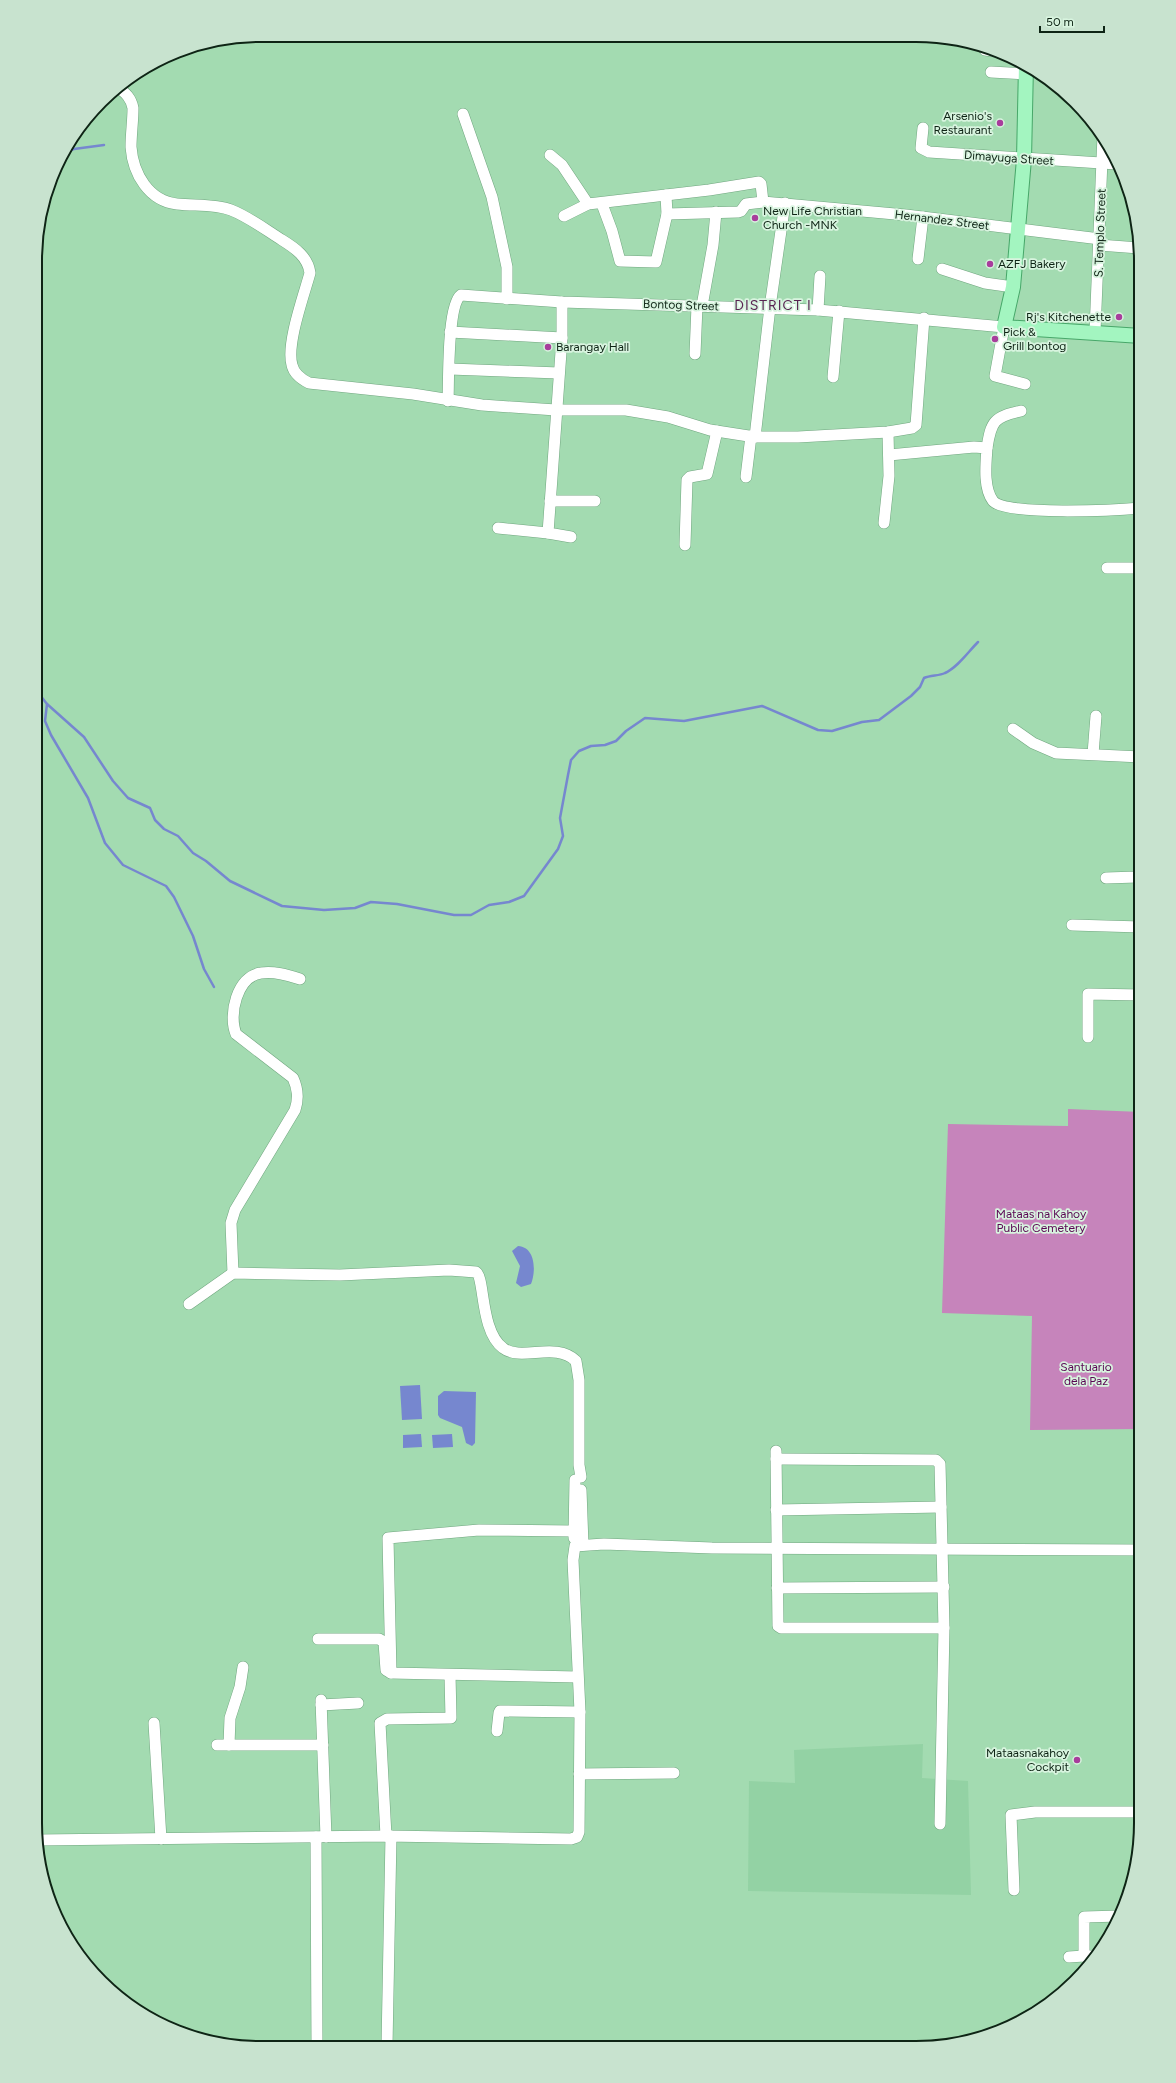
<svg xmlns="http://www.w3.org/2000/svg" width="1176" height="2083" viewBox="0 0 1176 2083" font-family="Figtree,sans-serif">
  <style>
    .built { fill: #93d2a4 }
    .green { fill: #c684bb }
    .water { fill: #7687cf }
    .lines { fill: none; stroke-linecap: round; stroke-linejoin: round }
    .stream { stroke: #7687cf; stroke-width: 2.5 }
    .minor-casing { stroke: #70a67f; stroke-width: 12 }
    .major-casing { stroke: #47a769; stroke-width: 16 }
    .minor { stroke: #fff; stroke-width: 11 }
    .major { stroke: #a3f5c0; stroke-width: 14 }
    .poi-dot { fill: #a83d9c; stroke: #d8f4df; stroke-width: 1.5 }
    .labels { text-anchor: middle; stroke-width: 3.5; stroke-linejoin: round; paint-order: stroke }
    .poi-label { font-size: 12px; fill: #0e2415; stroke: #d8f4df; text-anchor: start }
    .street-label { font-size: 12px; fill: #0e2415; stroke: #d8f4df }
    .park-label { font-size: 12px; fill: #5a0653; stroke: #d8f4df }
    .quarter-label { font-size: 14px; letter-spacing: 1px; fill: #582351; stroke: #d8f4df }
    .rim { fill: none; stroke: #0e2415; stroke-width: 2 }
  </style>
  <rect width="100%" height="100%" fill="#a3dbb1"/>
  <g class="built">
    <path d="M923 1744 922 1778 968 1781 971 1895 748 1891 749 1781 795 1783 794 1750Z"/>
    <path d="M39 1844H45V1885Z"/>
  </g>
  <path class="green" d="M1068 1109 1141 1112V1429L1030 1430 1032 1316 942 1313 948 1124 1068 1126Z"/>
  <g class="water">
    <path d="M518 1246C536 1247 536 1272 531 1284L521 1287 516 1283 520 1266 512 1251Z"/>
    <path d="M420 1385 422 1419 402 1420 400 1386Z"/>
    <path d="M444 1391 476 1392 475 1443 472 1446 466 1443 462 1427 440 1418 438 1415V1396Z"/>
    <path d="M421 1434 422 1447 403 1448V1435Z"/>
    <path d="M452 1434 453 1447 433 1448 432 1435Z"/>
  </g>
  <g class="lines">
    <g class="stream">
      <path d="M633 37 643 40 649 37"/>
      <path d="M64 154 74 149 104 145"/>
      <path d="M36 690 47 704 45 721 51 735 88 798 105 843 123 865 166 886 174 897 193 936 204 969 214 987"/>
      <path d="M47 704 84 737 113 781 128 798 150 808 155 820 164 829 178 836 193 853 206 861 230 881 282 906 324 910 355 908 371 902 397 904 454 915H471L489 905 509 902 524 896 558 849 563 836 560 818 568 775 571 760 579 751 591 746 605 745 616 741 626 731 645 718 684 721 762 706 818 730 832 731 862 722 879 720 911 696 920 687 924 678C931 675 939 676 945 673 958 667 968 652 978 642"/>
    </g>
    <defs>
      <g id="minor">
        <path d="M985 50 993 51"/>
        <path d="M991 72 1026 74"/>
        <path d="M117 87C126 93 131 98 133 108 133 121 131 134 131 147 133 174 149 201 177 204 195 206 215 204 231 210 249 217 266 230 282 240 295 248 308 257 310 273 304 295 286 344 292 365 294 374 301 379 309 383L413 394 482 405 556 410H626L668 417 710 430 755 437H798L888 432 912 428 916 425 924 318"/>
        <path d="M463 114 492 197 507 267V299"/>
        <path d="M923 128 921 148 929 152 1117 164"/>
        <path d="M550 155 562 165 588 204"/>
        <path d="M602 204 612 231 620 261 656 262 667 214 666 195"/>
        <path d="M667 214 738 212 741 211 746 204 763 202 906 215 1100 239"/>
        <path d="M564 216 588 204 709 190 759 182 761 184 763 202"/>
        <path d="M1099 245 1139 248"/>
        <path d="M918 259 923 217"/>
        <path d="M942 269 985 283 1013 287"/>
        <path d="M562 302V338L548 533 571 537"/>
        <path d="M702 306 713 245 716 212"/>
        <path d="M818 310 820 276"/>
        <path d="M450 332 562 338"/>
        <path d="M1095 332 1103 135"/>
        <path d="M1139 335 1141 310"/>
        <path d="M695 354 697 306"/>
        <path d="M450 369 559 373"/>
        <path d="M833 377 839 311"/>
        <path d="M448 401C449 381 447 305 461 295L562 302 818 310 1004 327 995 376 1025 384"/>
        <path d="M755 437 770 307 785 203"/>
        <path d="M987 448C991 421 994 417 1021 411"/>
        <path d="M889 455 974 447 987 448C986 463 983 488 993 501 1005 516 1118 510 1141 508"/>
        <path d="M746 477 751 436"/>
        <path d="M550 501H595"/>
        <path d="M884 523 889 476 888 432"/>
        <path d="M498 528 548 533"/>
        <path d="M685 545 687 480 690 477 707 474 717 431"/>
        <path d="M1107 568H1141"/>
        <path d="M1013 729 1033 743 1056 753 1141 757"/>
        <path d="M1093 754 1096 716"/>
        <path d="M1106 878 1137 877 1141 870"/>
        <path d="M1072 925 1141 927"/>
        <path d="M1088 1037V994L1141 995"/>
        <path d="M233 1273 231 1223 235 1210 295 1110C299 1098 298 1089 293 1078L236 1034C228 1015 237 976 261 973 274 971 287 975 300 979"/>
        <path d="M189 1304 233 1273 340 1275 449 1270 476 1272C485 1278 480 1331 503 1348 521 1362 556 1341 576 1361L579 1380V1465L581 1477"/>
        <path d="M776 1451 778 1626 781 1628H944"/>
        <path d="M776 1459 936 1460 940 1464 944 1628 940 1824"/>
        <path d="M581 1490 583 1545"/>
        <path d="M776 1510 941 1507"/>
        <path d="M574 1538 575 1480"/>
        <path d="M777 1588 944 1587"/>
        <path d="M318 1639H379L384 1642 386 1670 391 1673 577 1677"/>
        <path d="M391 1673 388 1538 479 1530 573 1531"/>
        <path d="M321 1700 326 1837"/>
        <path d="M321 1705 358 1703"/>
        <path d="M154 1723 161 1839"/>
        <path d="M497 1731 499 1713 500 1711 580 1712"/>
        <path d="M217 1745H323"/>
        <path d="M229 1745 230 1718 240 1687 243 1667"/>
        <path d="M579 1774 674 1773"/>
        <path d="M386 1836 380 1723 387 1719 451 1718 450 1675"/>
        <path d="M316 1837 317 2046"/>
        <path d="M38 1840 386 1836 571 1839 577 1837 579 1832 580 1712 573 1560 575 1546 604 1544 712 1548 1141 1550"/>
        <path d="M1014 1890 1011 1815 1035 1812H1141"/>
        <path d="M1097 1956H1084V1917L1120 1916"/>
        <path d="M1069 1957 1084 1956"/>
        <path d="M387 2046 391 1836"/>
      </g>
      <path id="major" d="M1026 65 1024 159 1013 287 1004 327 1141 336"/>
    </defs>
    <use href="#minor" class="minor-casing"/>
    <use href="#major" class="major-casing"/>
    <use href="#minor" class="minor"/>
    <use href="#major" class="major"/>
  </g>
  <g class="poi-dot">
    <circle cx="1000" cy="123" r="4"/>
    <circle cx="755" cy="218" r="4"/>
    <circle cx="990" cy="264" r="4"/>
    <circle cx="1119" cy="317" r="4"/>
    <circle cx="995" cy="339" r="4"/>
    <circle cx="548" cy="347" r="4"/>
    <circle cx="1077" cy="1760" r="4"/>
  </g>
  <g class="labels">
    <g class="poi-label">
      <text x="992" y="120" text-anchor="end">Arsenio's<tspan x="992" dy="14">Restaurant</tspan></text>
      <text x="763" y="215">New Life Christian<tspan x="763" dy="14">Church -MNK</tspan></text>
      <text x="998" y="268">AZFJ Bakery</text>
      <text x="1111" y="321" text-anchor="end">Rj's Kitchenette</text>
      <text x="1003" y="336">Pick &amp;<tspan x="1003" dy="14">Grill bontog</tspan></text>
      <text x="556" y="351">Barangay Hall</text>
      <text x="1069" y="1757" text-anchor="end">Mataasnakahoy<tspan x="1069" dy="14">Cockpit</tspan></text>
    </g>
    <g class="street-label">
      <text transform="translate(1009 158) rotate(4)" y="4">Dimayuga Street</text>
      <text transform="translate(942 220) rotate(7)" y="4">Hernandez Street</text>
      <text transform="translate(1100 233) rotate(-88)" y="4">S. Templo Street</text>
      <text transform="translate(681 305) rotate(2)" y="4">Bontog Street</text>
    </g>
    <g class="park-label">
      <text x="1041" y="1218">Mataas na Kahoy<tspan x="1041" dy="14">Public Cemetery</tspan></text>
      <text x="1086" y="1371">Santuario<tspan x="1086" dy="14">dela Paz</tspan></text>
    </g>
    <g class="quarter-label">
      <text x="773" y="310">DISTRICT I</text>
    </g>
  </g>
  <path d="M0 0H1176V2083H0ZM260 42H916A218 218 0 0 1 1134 260V1823A218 218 0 0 1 916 2041H260A218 218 0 0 1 42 1823V260A218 218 0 0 1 260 42Z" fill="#c8e3cf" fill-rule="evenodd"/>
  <path class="rim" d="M260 42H916A218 218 0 0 1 1134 260V1823A218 218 0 0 1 916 2041H260A218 218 0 0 1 42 1823V260A218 218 0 0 1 260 42Z"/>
  <path d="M1040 26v6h64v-6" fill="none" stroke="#0e2415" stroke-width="2"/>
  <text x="1046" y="26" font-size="12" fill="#0e2415" stroke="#d8f4df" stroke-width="3" paint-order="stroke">50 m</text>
</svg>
